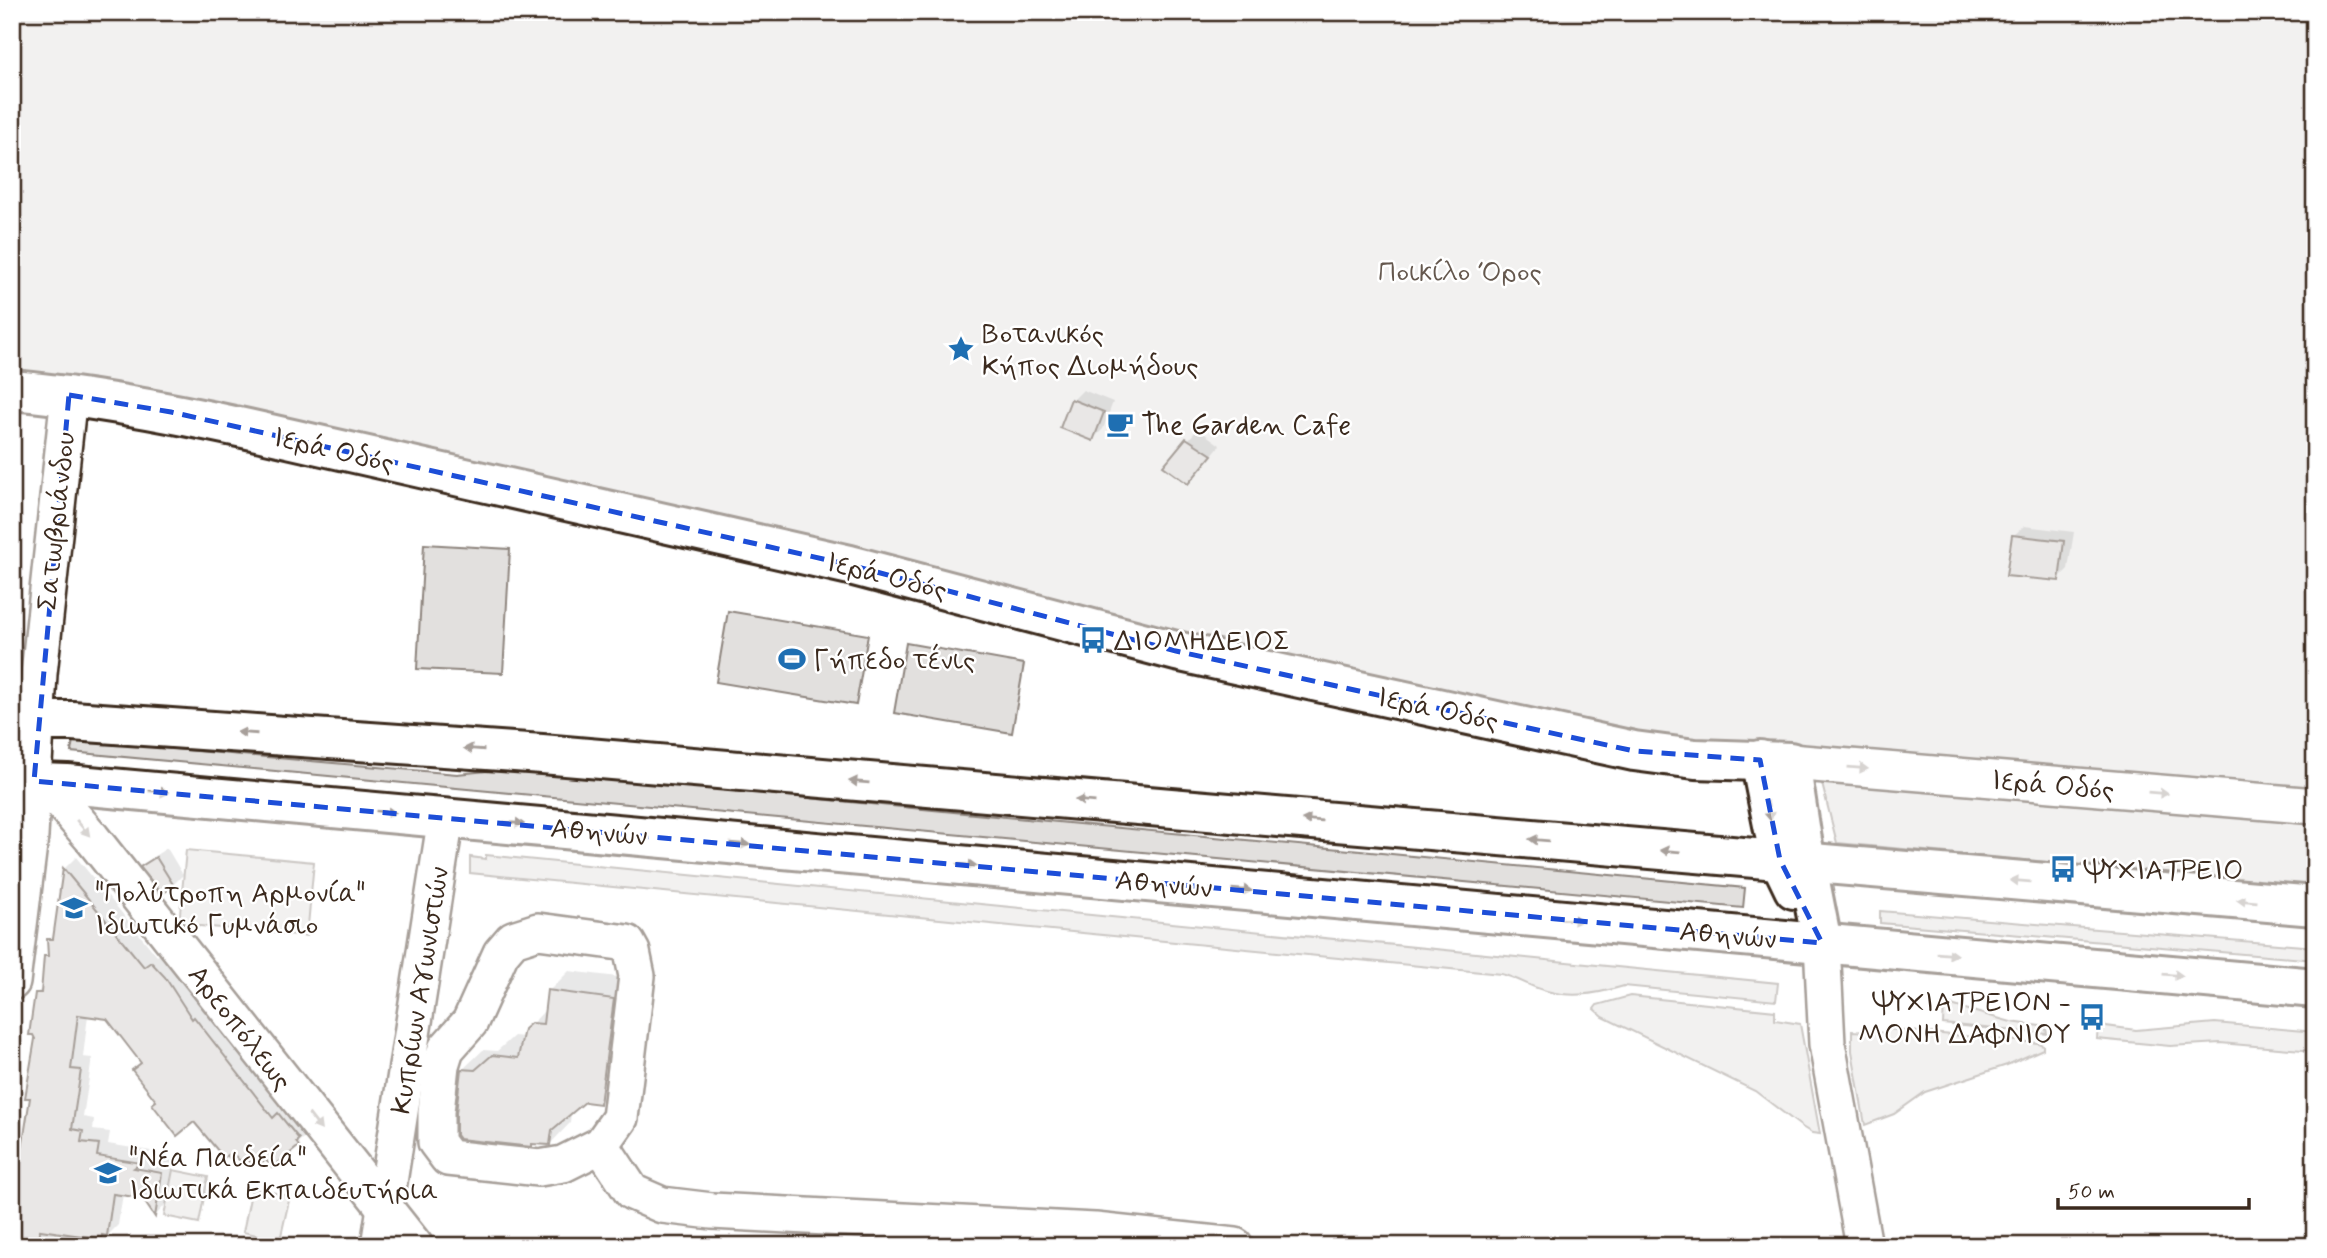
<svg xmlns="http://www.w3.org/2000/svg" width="2327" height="1258" viewBox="0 0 2327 1258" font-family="Mynerve,sans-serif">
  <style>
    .green { fill: #e2e0de; stroke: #8e857e; stroke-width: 2 }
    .shadow { fill: #0003 }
    .building { fill: #cfcac7; stroke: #3b2a1e; stroke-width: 2 }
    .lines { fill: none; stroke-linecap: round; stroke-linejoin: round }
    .minor-casing { stroke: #3b2a1e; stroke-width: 40 }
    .major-casing { stroke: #3b2a1e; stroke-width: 44 }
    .highway-casing { stroke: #3b2a1e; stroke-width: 44 }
    .minor { stroke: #fff; stroke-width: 35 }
    .major { stroke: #fff; stroke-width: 38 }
    .highway { stroke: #fff; stroke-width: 38 }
    .oneway { fill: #a79f9a }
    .marked { fill: none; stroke: #1d4ed8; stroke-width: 5; stroke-dasharray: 14 9; stroke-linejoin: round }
    .labels { text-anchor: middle; stroke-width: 5; stroke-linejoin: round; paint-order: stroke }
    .park-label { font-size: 28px; fill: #65584e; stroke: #fff }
    .poi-label { font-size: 28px; fill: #3b2a1e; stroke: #fff; text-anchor: start }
    .street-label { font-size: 28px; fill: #3b2a1e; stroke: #fff }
  </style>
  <rect width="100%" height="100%" fill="#fff"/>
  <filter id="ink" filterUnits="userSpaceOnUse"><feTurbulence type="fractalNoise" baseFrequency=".0143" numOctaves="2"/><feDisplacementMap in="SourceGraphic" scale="14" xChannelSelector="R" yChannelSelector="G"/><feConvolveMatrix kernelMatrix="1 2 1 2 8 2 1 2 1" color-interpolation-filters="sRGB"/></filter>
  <g filter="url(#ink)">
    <g class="green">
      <path d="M12 12H2315V886L1837 843 1817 764 1760 760 12 390Z"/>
      <path d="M424 544 510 549 503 673 417 669Z"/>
      <path d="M728 611 868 635 856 705 716 682Z"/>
      <path d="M906 643 1024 664 1012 733 894 713Z"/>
      <path d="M73 740 457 774 507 769 1745 888 1743 908 71 752Z"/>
      <path d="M186 850 314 862 307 936 179 924Z"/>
      <path d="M486 855 1778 983 1776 1001 1624 986C1594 995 1566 999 1537 988 1524 983 1514 977 1501 974L470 873V857L486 859Z"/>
      <path d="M1880 911 2315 947V960L1880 923Z"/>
      <path d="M1630 996 1775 1011V1020L1800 1024 1820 1134 1812 1133 1802 1127 1755 1091 1603 1017 1594 1009 1597 1005Z"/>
      <path d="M1944 1003 2011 1022 2040 1026 2046 1029 2047 1034 1943 1024Z"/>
      <path d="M2215 1023 2315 1032V1051L2220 1043 2170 1046 2097 1039 2098 1025 2136 1030Z"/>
      <path d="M1888 1029 2038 1043 2043 1045V1049L2007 1065 1925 1092 1894 1114 1865 1125 1852 1051V1031L1887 1033Z"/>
      <path d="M173 1170 208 1177 199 1223 164 1216Z"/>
      <path d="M252 1188 290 1196 280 1240 243 1232Z"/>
    </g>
    <g class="shadow">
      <path d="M1083 390 1113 402 1103 429 1093 439 1073 400Z"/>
      <path d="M1198 429 1220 445 1198 472 1165 465Z"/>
      <path d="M2024 526 2074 532 2068 569 2058 579 2013 536Z"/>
      <path d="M167 848 183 875 173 885 143 867 153 857Z"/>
      <path d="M76 857 157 956 164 951 310 1132 272 1165 266 1158 255 1155 158 1101 142 1062 108 1018 88 1015 83 1057 92 1058 83 1117 94 1119 93 1130 110 1132 108 1144 151 1151 146 1156 174 1161 167 1203 156 1215 143 1197 123 1194 118 1225 105 1238 79 1234 77 1246H12V1191L17 1186 32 1097 36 1039 37 993 43 987 46 957 50 952 49 940 56 934 65 868Z"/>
      <path d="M569 971 634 979 620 1082 600 1102 584 1100 571 1111 570 1123 550 1144 534 1142 531 1145 462 1070 483 1050 497 1051 514 1036 524 1037 526 1030 546 1009 549 991Z"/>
    </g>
    <g class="building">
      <path d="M1071 399 1104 412 1093 441 1060 428Z"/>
      <path d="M1186 438 1212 455 1188 484 1163 466Z"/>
      <path d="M2012 535 2064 541 2059 581 2006 576Z"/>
      <path d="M156 857 174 886 162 894 140 867Z"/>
      <path d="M63 868 144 967 151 962 165 977 192 1019 194 1017 273 1118 278 1113 299 1139 296 1142 299 1146 272 1168 266 1160 260 1164 255 1158 250 1162 245 1157 240 1161 235 1156 231 1160 227 1155 224 1158 194 1122 177 1136 152 1104 156 1101 132 1070 141 1063 107 1019 78 1015 71 1069 81 1070 72 1129 83 1131 81 1142 99 1144 97 1156 141 1163 134 1168 162 1173 155 1217 142 1198 113 1194 107 1236 102 1235V1239L40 1230 39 1240 12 1236V1192H15L30 1098H25L35 1039 33 1035H29L35 993H41L44 956H48L47 939H53Z"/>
      <path d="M547 990 614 999 600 1104 585 1102 552 1130 550 1145 532 1144V1147L459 1139 456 1135V1113L461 1069 475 1070 492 1055 518 1058 524 1029 531 1023 543 1024Z"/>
    </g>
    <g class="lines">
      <defs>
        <g id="minor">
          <path d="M1790 762 2315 806"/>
          <path d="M34 781 62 803 92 838 415 1246"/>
          <path d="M1822 943 1827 1044 1864 1246"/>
          <path d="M12 982 30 836 39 674 69 395"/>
          <path d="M601 1145 563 1164 539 1168 448 1158 436 1142V1112L441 1065 446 1049 470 1022 501 953 513 939 538 931 627 943 632 952 637 976 620 1118 601 1145 632 1192 662 1205 712 1211 1095 1231 1235 1246"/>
          <path d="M379 1246 446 817"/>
        </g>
        <g id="major">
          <path d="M12 390C92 397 170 412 248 429L850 565 1176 651 1634 751 1695 759 1790 762 1802 840 1822 943"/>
          <path d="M1760 760 1780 860 1794 889"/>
        </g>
        <g id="highway">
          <path d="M12 721H72L542 754 2315 906"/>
          <path d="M12 782 67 784 2315 988"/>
        </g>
      </defs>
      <use href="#minor" class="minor-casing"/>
      <use href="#major" class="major-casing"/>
      <use href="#highway" class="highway-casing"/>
      <use href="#minor" class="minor"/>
      <use href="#major" class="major"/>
      <use href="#highway" class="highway"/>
    </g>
    <defs><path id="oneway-solid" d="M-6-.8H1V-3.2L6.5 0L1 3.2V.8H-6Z" transform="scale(1.75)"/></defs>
    <g class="oneway">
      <use href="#oneway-solid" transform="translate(247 733) rotate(-176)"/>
      <use href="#oneway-solid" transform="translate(474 749) rotate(-176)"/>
      <use href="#oneway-solid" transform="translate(1858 768) rotate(5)"/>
      <use href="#oneway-solid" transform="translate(859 782) rotate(-175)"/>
      <use href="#oneway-solid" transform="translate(159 792) rotate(5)"/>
      <use href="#oneway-solid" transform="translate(2158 793) rotate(5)"/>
      <use href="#oneway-solid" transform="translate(1085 801) rotate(-175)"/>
      <use href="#oneway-solid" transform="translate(1769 811) rotate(80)"/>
      <use href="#oneway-solid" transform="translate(386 812) rotate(5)"/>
      <use href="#oneway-solid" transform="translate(1312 820) rotate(-175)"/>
      <use href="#oneway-solid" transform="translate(514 823) rotate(5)"/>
      <use href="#oneway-solid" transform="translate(83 828) rotate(50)"/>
      <use href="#oneway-solid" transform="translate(1539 840) rotate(-175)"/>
      <use href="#oneway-solid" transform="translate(740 844) rotate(5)"/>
      <use href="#oneway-solid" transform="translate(1670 851) rotate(-175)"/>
      <use href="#oneway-solid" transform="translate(967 865) rotate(5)"/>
      <use href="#oneway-solid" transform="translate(2020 881) rotate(-175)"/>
      <use href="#oneway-solid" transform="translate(1242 890) rotate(5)"/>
      <use href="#oneway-solid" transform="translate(2247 901) rotate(-175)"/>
      <use href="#oneway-solid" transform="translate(1572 920) rotate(5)"/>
      <use href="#oneway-solid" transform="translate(1947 954) rotate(5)"/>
      <use href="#oneway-solid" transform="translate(2173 975) rotate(5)"/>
      <use href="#oneway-solid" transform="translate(315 1122) rotate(52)"/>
    </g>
  </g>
  <path d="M0 0H2327V1258H0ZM69 395 171 412 850 565 1176 651 1634 751 1760 760 1780 860 1822 943 34 781Z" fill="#fff" fill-opacity=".55" fill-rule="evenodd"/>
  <path class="marked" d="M69 395 171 412 850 565 1176 651 1634 751 1760 760 1780 860 1822 943 34 781Z"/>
  <defs>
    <symbol id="sight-bare" viewBox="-9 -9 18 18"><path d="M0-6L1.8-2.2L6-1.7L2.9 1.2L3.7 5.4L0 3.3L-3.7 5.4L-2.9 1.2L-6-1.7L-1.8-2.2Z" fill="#1f6fb2" stroke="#fff" stroke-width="2.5" paint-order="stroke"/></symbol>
    <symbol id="cafe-bare" viewBox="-9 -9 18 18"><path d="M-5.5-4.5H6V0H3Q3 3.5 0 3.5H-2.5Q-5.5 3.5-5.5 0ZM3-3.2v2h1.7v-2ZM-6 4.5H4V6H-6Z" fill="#1f6fb2" stroke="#fff" stroke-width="2.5" paint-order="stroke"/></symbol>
    <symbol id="bus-bare" viewBox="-9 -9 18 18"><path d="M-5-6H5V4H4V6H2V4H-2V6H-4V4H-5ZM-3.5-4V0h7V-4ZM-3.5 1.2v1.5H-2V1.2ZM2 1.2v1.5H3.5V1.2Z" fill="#1f6fb2" stroke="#fff" stroke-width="2.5" paint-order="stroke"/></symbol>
    <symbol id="stadium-bare" viewBox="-9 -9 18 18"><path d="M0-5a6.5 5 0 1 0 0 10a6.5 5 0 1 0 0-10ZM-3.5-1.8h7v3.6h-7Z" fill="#1f6fb2" stroke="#fff" stroke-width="2.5" paint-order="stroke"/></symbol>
    <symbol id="school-bare" viewBox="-9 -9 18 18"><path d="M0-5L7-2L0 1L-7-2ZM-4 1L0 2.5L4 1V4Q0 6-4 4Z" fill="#1f6fb2" stroke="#fff" stroke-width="2.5" paint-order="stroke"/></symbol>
  </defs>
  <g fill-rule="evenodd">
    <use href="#sight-bare" x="942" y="330" width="38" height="38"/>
    <use href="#cafe-bare" x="1101" y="405" width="38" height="38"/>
    <use href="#bus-bare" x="1074" y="621" width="38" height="38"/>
    <use href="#stadium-bare" x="773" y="640" width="38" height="38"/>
    <use href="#bus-bare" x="2044" y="850" width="38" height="38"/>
    <use href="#school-bare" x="55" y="889" width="38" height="38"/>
    <use href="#bus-bare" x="2073" y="998" width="38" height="38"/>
    <use href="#school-bare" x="89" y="1154" width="38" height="38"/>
  </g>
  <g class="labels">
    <g class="park-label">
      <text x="1460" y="281">Ποικίλο Όρος</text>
    </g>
    <g class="poi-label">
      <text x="982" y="343">Βοτανικός<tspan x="982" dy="32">Κήπος Διομήδους</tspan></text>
      <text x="1141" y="434">The Garden Cafe</text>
      <text x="1114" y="650">ΔΙΟΜΗΔΕΙΟΣ</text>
      <text x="813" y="669">Γήπεδο τένις</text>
      <text x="2084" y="879">ΨΥΧΙΑΤΡΕΙΟ</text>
      <text x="95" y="902">"Πολύτροπη Αρμονία"<tspan x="95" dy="32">Ιδιωτικό Γυμνάσιο</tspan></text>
      <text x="2071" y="1011" text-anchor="end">ΨΥΧΙΑΤΡΕΙΟΝ -<tspan x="2071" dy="32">ΜΟΝΗ ΔΑΦΝΙΟΥ</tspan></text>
      <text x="129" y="1167">"Νέα Παιδεία"<tspan x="129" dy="32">Ιδιωτικά Εκπαιδευτήρια</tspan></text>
    </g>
    <g class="street-label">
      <text transform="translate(334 449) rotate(13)" y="10">Ιερά Οδός</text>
      <text transform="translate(55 521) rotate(-84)" y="10">Σατωβριάνδου</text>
      <text transform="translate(887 575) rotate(14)" y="10">Ιερά Οδός</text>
      <text transform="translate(1438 708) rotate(12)" y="10">Ιερά Οδός</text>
      <text transform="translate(2053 784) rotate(5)" y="10">Ιερά Οδός</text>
      <text transform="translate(599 831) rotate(5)" y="10">Αθηνών</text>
      <text transform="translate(1164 883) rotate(5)" y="10">Αθηνών</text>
      <text transform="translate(1728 934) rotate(5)" y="10">Αθηνών</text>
      <text transform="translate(419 990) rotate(-81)" y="10">Κυπρίων Αγωνιστών</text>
      <text transform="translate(241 1027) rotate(52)" y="10">Αρεοπόλεως</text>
    </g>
  </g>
  <rect width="2327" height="1258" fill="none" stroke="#fff" stroke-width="42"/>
  <rect x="21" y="21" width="2285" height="1216" fill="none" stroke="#3b2a1e" stroke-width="2.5" filter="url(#ink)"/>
  <path d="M2058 1198v10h191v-10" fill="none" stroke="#3b2a1e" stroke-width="3.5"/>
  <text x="2068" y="1198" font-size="21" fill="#3b2a1e" stroke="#ffffff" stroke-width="5" paint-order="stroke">50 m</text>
</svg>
